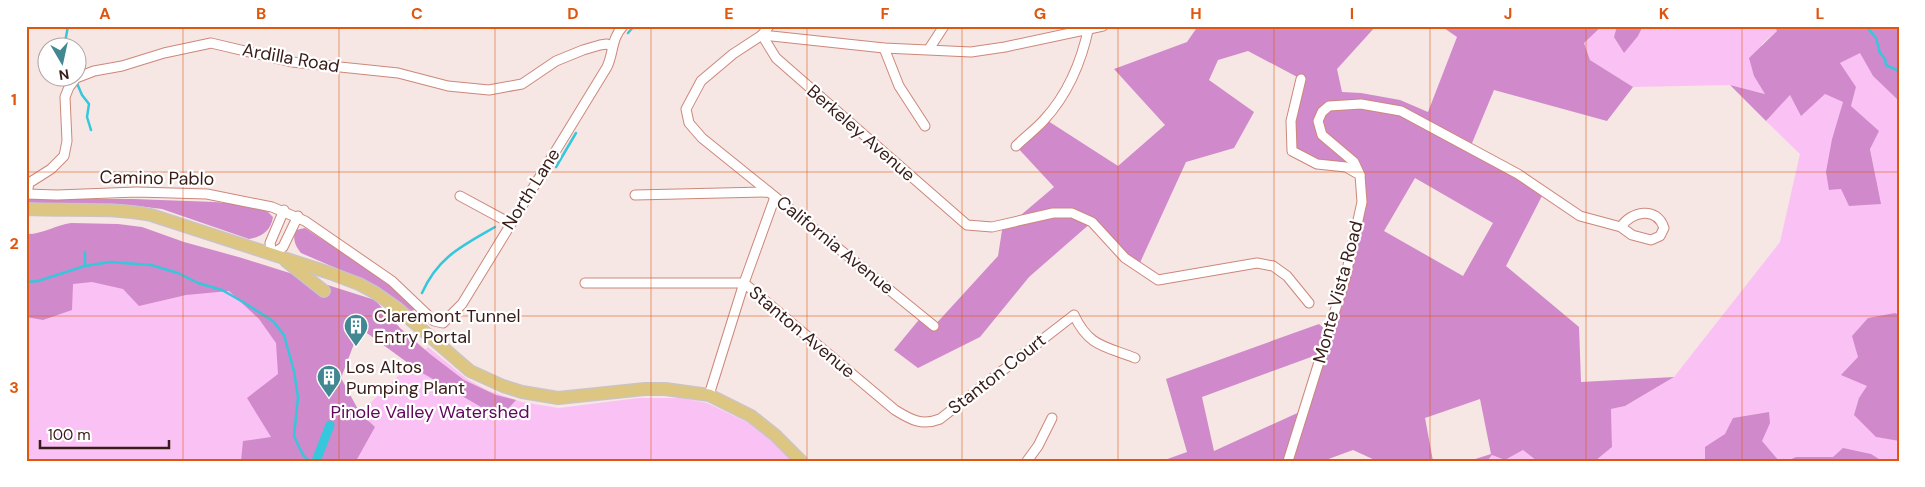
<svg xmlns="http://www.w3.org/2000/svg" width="1925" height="487" viewBox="0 0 1925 487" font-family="'DM Sans',sans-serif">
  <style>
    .green { fill: #fac2f4 }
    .forest { fill: #d089ca; fill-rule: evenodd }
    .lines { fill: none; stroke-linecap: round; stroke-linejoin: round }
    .stream { stroke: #36c7dc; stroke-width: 2.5 }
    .canal { stroke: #36c7dc; stroke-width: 9 }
    .minor-casing { stroke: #cd877b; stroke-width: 11 }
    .major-casing { stroke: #cbc4c3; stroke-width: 14 }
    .minor { stroke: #fff; stroke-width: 9 }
    .major { stroke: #dcc682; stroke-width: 11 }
    .grid { fill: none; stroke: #df560d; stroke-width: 1; stroke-opacity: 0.55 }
    .labels { text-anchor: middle; stroke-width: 4.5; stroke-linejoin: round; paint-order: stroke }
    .street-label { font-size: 18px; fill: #371c18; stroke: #fff }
    .poi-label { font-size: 18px; fill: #371c18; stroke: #fff; text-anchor: start }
    .park-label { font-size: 18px; fill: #60075d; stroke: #fff }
    .neatline { fill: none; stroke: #df560d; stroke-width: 2 }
    .grid-label { font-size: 16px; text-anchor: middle; font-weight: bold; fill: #df560d }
  </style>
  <rect width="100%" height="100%" fill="#f6e6e4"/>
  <g class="green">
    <path d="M1602 26H1617L1614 38 1638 36 1643 26H1774L1777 31 1762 44 1754 76 1766 94 1730 85 1633 87 1590 60 1584 43Z"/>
    <path d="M1860 52 1873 76 1899 101V362L1876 437 1899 441V461H1595L1612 447 1611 409 1625 406 1674 377 1780 242 1800 154 1766 121 1790 95 1825 94 1843 102 1832 139 1829 190 1841 189 1876 178 1870 148 1878 131 1851 106 1856 87 1840 63Z"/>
    <path d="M26 238 291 282 268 461H26Z"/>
    <path d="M428 347 467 379 487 390 522 402 559 408 638 398H682L707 403 749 423 773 442 795 455 801 461H345L360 413Z"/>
    <path d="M1523 450 1537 461H1487L1492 455 1505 460Z"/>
  </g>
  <g class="forest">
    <path d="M1198 26H1376L1337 69 1342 92 1361 93 1400 100 1428 112 1457 37 1441 26H1602L1584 43 1590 60 1633 87 1607 121 1494 90 1470 148 1544 192 1506 266 1579 327 1581 382 1674 377 1625 406 1611 409 1612 447 1595 461H1537L1523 450 1505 460 1492 455 1487 461H1469L1491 454 1480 399 1425 418 1433 461H1377L1353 450 1323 461H1162L1187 452 1166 379 1319 324 1328 332 1362 202 1360 175 1317 164 1292 151 1291 121 1301 79 1248 51 1218 60 1209 80 1254 112 1234 148 1186 162 1138 267 1092 222 1029 277 980 337 918 368 894 350 922 316 934 326 998 256 1003 224 1014 221 1054 187 1016 146 1045 119 1118 166 1165 125 1114 69 1187 42ZM1415 178 1493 223 1463 276 1384 231ZM1322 353 1304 410 1214 451 1202 397Z"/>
    <path d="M1617 26H1643L1638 36 1624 53 1614 37Z"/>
    <path d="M1774 26H1899V101L1873 76 1860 53 1840 63 1856 87 1851 106 1879 131 1870 149 1881 204 1849 206 1841 189 1829 190 1826 172 1832 139 1843 102 1825 94 1801 116 1790 95 1766 121 1730 85 1765 94 1754 76 1749 58 1777 31Z"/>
    <path d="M26 199H133L215 202 255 206 268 212 273 217C271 231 261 237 249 239L162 209 129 205 26 204Z"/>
    <path d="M71 223 118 224 142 227 184 242 242 258 375 300 400 328 430 354 464 380 496 395 516 400 500 418 419 371 360 328 341 378 360 413 375 427 356 461H241L243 441 271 437 247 398 278 374 276 343 259 319 229 291 186 295 139 306 123 289 92 282 73 284 72 310 43 320 26 317V234C41 235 56 225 71 223Z"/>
    <path d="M305 228 390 284 404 295 415 309 411 312 366 281 301 253C295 246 292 238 296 230Z"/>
    <path d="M1895 313 1899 315V441L1876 437 1854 415 1859 398 1867 386 1841 375 1858 357 1852 336 1868 318Z"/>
    <path d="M1769 412 1770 423 1762 441 1779 461H1702L1705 459V447L1725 434 1733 418Z"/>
    <path d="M1843 448 1871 454 1882 461H1787L1796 457H1833Z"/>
  </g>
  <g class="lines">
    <g class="stream">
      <path d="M1866 26 1876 38 1880 53 1885 59 1886 65 1899 71"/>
      <path d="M628 33 634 26"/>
      <path d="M64 48 68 26"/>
      <path d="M76 81 82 95 89 104 87 117 91 130"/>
      <path d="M556 167 576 133"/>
      <path d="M85 265V252"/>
      <path d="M26 282 38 281 85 266 110 262 151 265 178 273 198 283 222 290 243 302 273 321 284 335 294 371 298 397 294 436 303 455 309 461"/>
      <path d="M422 293C438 257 462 246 495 227"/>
    </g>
    <path class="canal" d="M316 461 330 425"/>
    <defs>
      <g id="minor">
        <path d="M769 26 762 35 776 58 967 225 992 227 1053 213H1072L1092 222 1125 258 1158 280 1257 263 1273 266 1287 276 1309 303"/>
        <path d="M884 48 899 86 925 126"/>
        <path d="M929 49 944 26"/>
        <path d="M1016 146C1025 137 1036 129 1044 120 1068 94 1082 60 1089 26"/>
        <path d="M1360 175 1354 162 1322 135 1318 121 1322 112 1329 106 1361 104 1401 111 1518 174 1580 216 1621 227 1632 235 1651 240 1660 236 1664 228C1657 206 1631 211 1621 227"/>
        <path d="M769 192 702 138 689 123 686 109 701 81 733 54 762 35 884 48 971 52 1005 47 1103 26"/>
        <path d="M26 194 57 195 137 192 207 194 272 207 305 221 392 281 434 321 443 323 462 304 607 67C614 52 611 39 623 26"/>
        <path d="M27 194 29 183 51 169 64 156 67 141 65 97 69 87 76 78 94 71 122 66 164 53 211 43 292 62 398 73 448 86 489 90 522 84 556 61 583 50 600 45 607 44 611 46"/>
        <path d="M635 195 769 192 934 326"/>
        <path d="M460 196 510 223"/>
        <path d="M284 210 270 243 272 254 283 247 298 216"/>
        <path d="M585 283H744L895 410C911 420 922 426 940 419L1074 315C1089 347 1105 346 1135 358"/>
        <path d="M709 395 744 283 775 197"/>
        <path d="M1027 461 1038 446 1052 418"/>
        <path d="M1288 461 1345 279 1362 202 1360 175 1346 167 1317 164 1292 151 1291 121 1301 79"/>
      </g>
      <g id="major">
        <path d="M26 209C68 211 110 207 151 215L330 273 359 284 374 292 397 308 470 371 503 386 522 392 558 398 645 389H665L709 395 751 416 775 435 801 461"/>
        <path d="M286 261 324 291"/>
      </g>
    </defs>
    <use href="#minor" class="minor-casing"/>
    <use href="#major" class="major-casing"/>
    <use href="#minor" class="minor"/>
    <use href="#major" class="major"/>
  </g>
  <path class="grid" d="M183 26V461M339 26V461M495 26V461M651 26V461M807 26V461M962 26V461M1118 26V461M1274 26V461M1430 26V461M1586 26V461M1742 26V461M26 172H1899M26 316H1899"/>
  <defs>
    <symbol id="building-pin" viewBox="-11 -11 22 30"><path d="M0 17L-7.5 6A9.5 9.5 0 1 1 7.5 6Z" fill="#428893" stroke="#fff"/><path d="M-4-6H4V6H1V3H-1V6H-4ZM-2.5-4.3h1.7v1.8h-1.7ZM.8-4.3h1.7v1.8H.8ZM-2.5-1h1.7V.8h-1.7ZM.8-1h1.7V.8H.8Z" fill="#fff"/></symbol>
  </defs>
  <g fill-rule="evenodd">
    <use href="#building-pin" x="342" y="312" width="28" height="38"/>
    <use href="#building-pin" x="315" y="363" width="28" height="38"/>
  </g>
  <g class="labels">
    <g class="street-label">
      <text transform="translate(291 58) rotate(10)" y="6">Ardilla Road</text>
      <text transform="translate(861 133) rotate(41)" y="6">Berkeley Avenue</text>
      <text transform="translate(157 178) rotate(1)" y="6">Camino Pablo</text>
      <text transform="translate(531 189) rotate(-58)" y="6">North Lane</text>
      <text transform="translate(835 245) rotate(39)" y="6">California Avenue</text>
      <text transform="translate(1338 292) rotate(-75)" y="6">Monte Vista Road</text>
      <text transform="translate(802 332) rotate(40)" y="6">Stanton Avenue</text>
      <text transform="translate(997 374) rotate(-38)" y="6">Stanton Court</text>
    </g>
    <g class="poi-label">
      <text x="374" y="322">Claremont Tunnel<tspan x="374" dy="21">Entry Portal</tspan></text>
      <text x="346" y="373">Los Altos<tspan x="346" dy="21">Pumping Plant</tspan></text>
    </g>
    <g class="park-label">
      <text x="430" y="418">Pinole Valley Watershed</text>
    </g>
  </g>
  <rect width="1925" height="487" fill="none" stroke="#ffffff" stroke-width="55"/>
  <g transform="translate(62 62) rotate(171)"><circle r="24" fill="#ffffff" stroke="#afa4a3"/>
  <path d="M0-4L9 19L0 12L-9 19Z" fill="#428893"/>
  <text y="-8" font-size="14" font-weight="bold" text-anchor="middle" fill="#371c18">N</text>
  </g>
  <path d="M40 440v8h129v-8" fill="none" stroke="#371c18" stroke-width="2.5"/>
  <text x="48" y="440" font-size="15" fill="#371c18" stroke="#ffffff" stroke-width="4" paint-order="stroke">100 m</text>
  <rect x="28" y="28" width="1870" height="432" class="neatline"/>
  <g class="grid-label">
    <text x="105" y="19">A</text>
    <text x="261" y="19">B</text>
    <text x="417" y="19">C</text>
    <text x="573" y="19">D</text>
    <text x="729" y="19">E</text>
    <text x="885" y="19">F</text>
    <text x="1040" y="19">G</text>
    <text x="1196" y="19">H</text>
    <text x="1352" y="19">I</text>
    <text x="1508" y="19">J</text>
    <text x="1664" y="19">K</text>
    <text x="1820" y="19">L</text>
    <text x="14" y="105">1</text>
    <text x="14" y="249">2</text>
    <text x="14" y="393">3</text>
  </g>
</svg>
